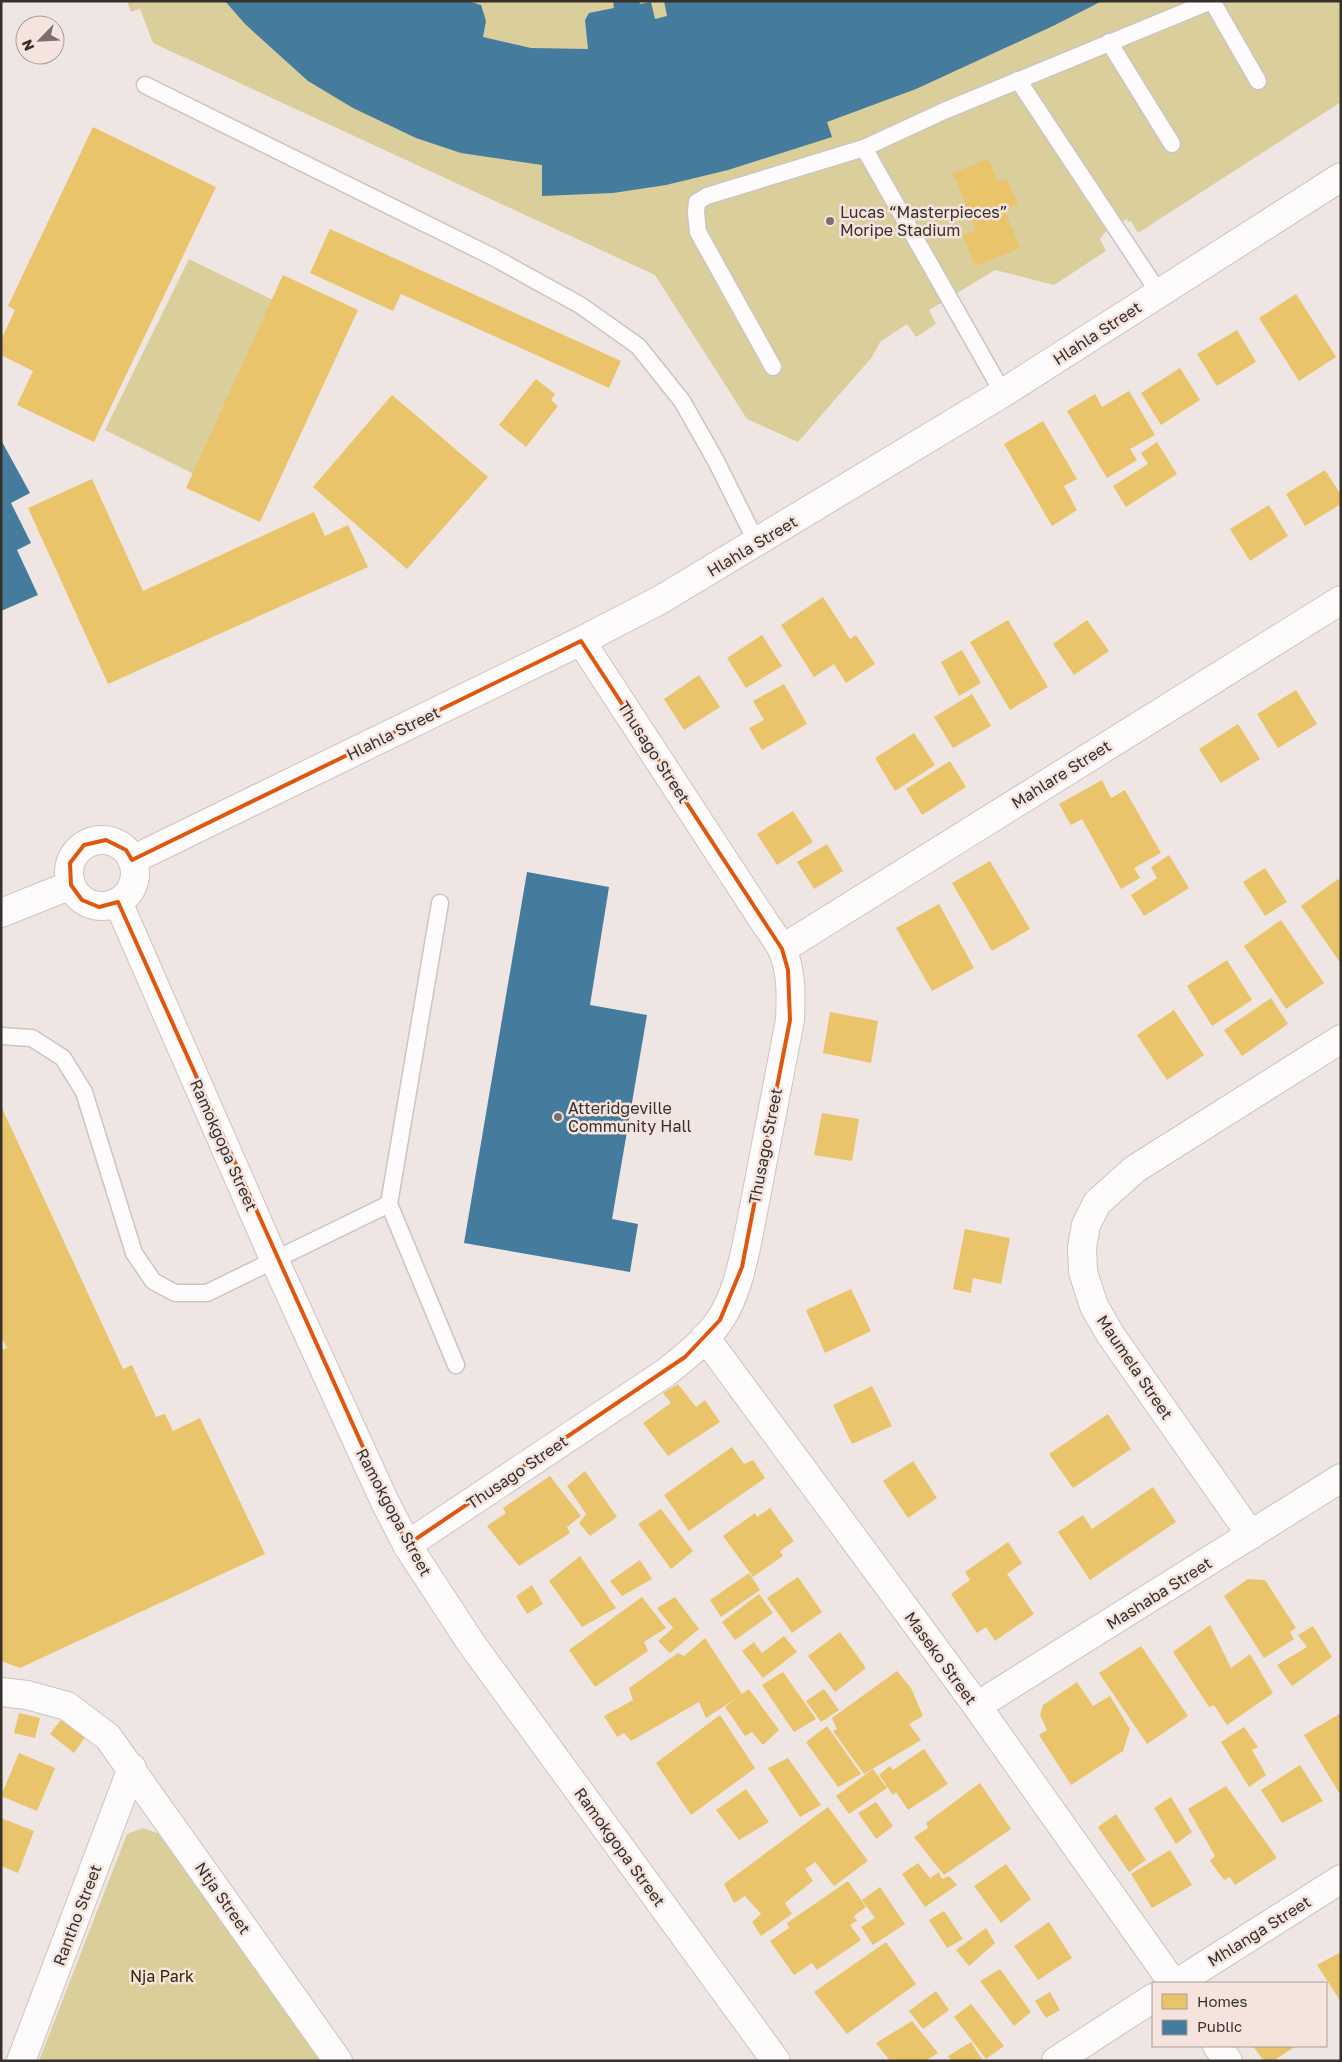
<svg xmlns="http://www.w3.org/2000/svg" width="1342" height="2062" viewBox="0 0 1342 2062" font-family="'Golos Text',sans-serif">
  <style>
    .green { fill: #dace9a }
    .homes { fill: #e9c46a }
    .public { fill: #457b9d }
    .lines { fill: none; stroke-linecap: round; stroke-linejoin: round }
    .lane-casing { stroke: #cbc4c1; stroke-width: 19 }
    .street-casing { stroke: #cbc4c1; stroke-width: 30 }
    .secondary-casing { stroke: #cbc4c1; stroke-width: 30 }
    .lane { stroke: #fdfbfb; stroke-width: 16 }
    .street { stroke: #fdfbfb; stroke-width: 28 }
    .secondary { stroke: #fdfbfb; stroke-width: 28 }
    .marked { fill: none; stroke: #df570e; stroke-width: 4; stroke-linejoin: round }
    .poi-dot { fill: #77706d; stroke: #f5e4dd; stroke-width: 2 }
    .labels { text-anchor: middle; stroke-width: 5; stroke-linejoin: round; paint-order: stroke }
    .poi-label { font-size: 16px; fill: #36302d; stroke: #f5e4dd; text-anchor: start }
    .street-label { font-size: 16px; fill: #36302d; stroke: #f5e4dd }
    .park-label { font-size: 16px; fill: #302a01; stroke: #f5e4dd }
  </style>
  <rect width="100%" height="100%" fill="#efe6e3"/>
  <g class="green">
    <path d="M127 1H1341V102L1138 233 1131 221 1128 222 1127 219C1116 224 1107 229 1100 239L1106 251 1054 285 995 270 929 310 936 324 916 337 907 324 880 342 872 357 798 442 747 419 655 275 153 43 140 9 131 12Z"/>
    <path d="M189 259 279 303 196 475 105 430Z"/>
    <path d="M143 1828 165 1836 323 2061H39L127 1834Z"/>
  </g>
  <g class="homes">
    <path d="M93 127 216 187 94 442 17 405 33 371 1 355V340L15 310 8 306Z"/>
    <path d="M988 159 998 182 1007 179 1018 204 1004 209 1020 248 975 266 963 235 976 230 953 173Z"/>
    <path d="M330 229 621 361 609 388 401 294 393 311 310 273Z"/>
    <path d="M283 275 358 310 260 522 186 488Z"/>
    <path d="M1296 294 1336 357 1299 381 1259 318Z"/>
    <path d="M1237 330 1256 362 1217 386 1197 354Z"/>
    <path d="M1180 368 1200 400 1161 425 1141 393Z"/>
    <path d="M536 379 555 394 551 400 558 406 526 447 499 425Z"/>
    <path d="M1129 391 1155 435 1130 449 1137 460 1107 478 1067 411 1095 394 1102 407Z"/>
    <path d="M392 395 488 477 407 569 313 487Z"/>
    <path d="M1043 421 1077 479 1064 486 1077 510 1052 526 1004 444Z"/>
    <path d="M1157 442 1177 474 1126 507 1113 486 1148 464 1141 453Z"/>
    <path d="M1325 470 1341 495V504L1305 526 1286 494Z"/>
    <path d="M92 479 143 591 314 512 325 536 348 525 368 567 108 684 28 508Z"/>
    <path d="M1269 505 1288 536 1250 561 1230 529Z"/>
    <path d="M823 597 850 639 856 635 875 664 846 683 834 664 814 677 781 625Z"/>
    <path d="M1008 620 1048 687 1010 710 970 642Z"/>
    <path d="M1087 620 1109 651 1074 675 1053 644Z"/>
    <path d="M762 635 782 666 746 688 727 658Z"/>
    <path d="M962 650 981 683 959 696 941 662Z"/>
    <path d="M699 675 720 707 684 730 664 699Z"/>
    <path d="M784 684 807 724 762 750 749 728 764 720 753 701Z"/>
    <path d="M1296 690 1317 724 1278 748 1257 714Z"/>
    <path d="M972 694 991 726 953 748 934 717Z"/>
    <path d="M1238 724 1260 759 1221 783 1199 749Z"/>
    <path d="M914 733 935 765 895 791 875 758Z"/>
    <path d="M950 761 966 787 922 815 906 789Z"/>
    <path d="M1102 780 1111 798 1125 790 1161 853 1134 868 1140 878 1121 889 1082 819 1071 825 1059 804Z"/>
    <path d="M793 811 813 842 777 865 757 834Z"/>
    <path d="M827 844 843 871 814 889 797 862Z"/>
    <path d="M1169 855 1189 888 1144 916 1131 895 1157 878 1151 867Z"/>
    <path d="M990 861 1030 929 992 951 952 883Z"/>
    <path d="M1265 868 1287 902 1265 916 1243 882Z"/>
    <path d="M1338 879 1341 883V964L1301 906Z"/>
    <path d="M939 904 974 968 932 991 896 928Z"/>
    <path d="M1281 920 1324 983 1286 1009 1244 946Z"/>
    <path d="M1227 960 1252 1000 1212 1026 1187 986Z"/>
    <path d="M1271 998 1288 1024 1242 1056 1224 1030Z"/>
    <path d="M1174 1010 1204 1055 1167 1080 1137 1035Z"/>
    <path d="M830 1012 878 1021 871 1063 823 1053Z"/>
    <path d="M1 1106 123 1369 132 1365 156 1417 165 1414 173 1431 200 1418 265 1554 20 1668 1 1661V1350L7 1348 1 1336Z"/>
    <path d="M822 1113 859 1119 852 1161 814 1155Z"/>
    <path d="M965 1229 1010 1238 1001 1284 973 1278 971 1293 953 1289Z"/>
    <path d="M851 1289 871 1331 825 1353 806 1310Z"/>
    <path d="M678 1384 696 1407 705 1400 720 1422 668 1456 643 1423 671 1403 663 1393Z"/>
    <path d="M872 1386 892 1426 852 1444 833 1405Z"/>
    <path d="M1108 1414 1131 1449 1073 1488 1049 1454Z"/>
    <path d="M732 1447 744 1464 753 1460 765 1478 689 1531 664 1495Z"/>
    <path d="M913 1461 937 1498 908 1518 883 1481Z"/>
    <path d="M585 1471 617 1517 590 1536 579 1523 586 1514 567 1486Z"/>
    <path d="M550 1476 581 1516 567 1527 570 1533 519 1566 487 1526 506 1513 503 1508Z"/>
    <path d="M1153 1487 1176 1522 1090 1580 1058 1532 1083 1515 1092 1529Z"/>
    <path d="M770 1508 794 1541 780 1551 783 1556 753 1577 723 1536 755 1513 757 1517Z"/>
    <path d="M661 1509 693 1551 671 1569 638 1524Z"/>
    <path d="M1008 1542 1022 1563 1007 1574 1034 1614 995 1641 986 1627 977 1633 951 1594 970 1580 965 1572Z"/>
    <path d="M580 1556 616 1608 582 1627 549 1581Z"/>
    <path d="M640 1560 652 1579 622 1596 610 1581Z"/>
    <path d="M749 1573 760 1590 721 1617 710 1600Z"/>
    <path d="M798 1577 822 1612 792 1633 767 1598Z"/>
    <path d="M1248 1579 1265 1580 1296 1628 1290 1632 1294 1639 1264 1658 1224 1596Z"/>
    <path d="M532 1585 543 1604 527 1614 516 1596Z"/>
    <path d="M759 1594 773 1613 735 1640 722 1622Z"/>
    <path d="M642 1597 666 1628 644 1642 648 1651 595 1687 569 1650Z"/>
    <path d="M675 1597 699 1629 670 1653 658 1641 673 1628 657 1608Z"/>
    <path d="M1210 1625 1231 1668 1250 1654 1273 1693 1227 1725 1214 1705 1209 1707 1173 1652Z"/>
    <path d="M1313 1626 1332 1657 1292 1686 1277 1665 1307 1647 1298 1635Z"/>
    <path d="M840 1632 866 1668 835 1692 808 1656Z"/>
    <path d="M784 1636 797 1652 763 1678 742 1651 754 1642 762 1653Z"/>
    <path d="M705 1638 742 1694 749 1689 779 1730 763 1745 752 1732 745 1736 725 1707 738 1697 706 1718 699 1702 631 1741 624 1733 617 1737 604 1716 633 1700 629 1688 678 1653 684 1656Z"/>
    <path d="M1141 1646 1188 1716 1147 1744 1099 1673Z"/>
    <path d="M897 1671 911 1688 923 1716 909 1724 921 1740 864 1774 833 1731 837 1729 832 1718Z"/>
    <path d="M783 1672 816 1719 794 1732 762 1685Z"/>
    <path d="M1077 1682 1093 1706 1110 1696 1130 1729 1123 1751 1071 1785 1039 1735 1047 1730 1040 1715 1043 1705Z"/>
    <path d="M824 1689 839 1710 821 1722 806 1701Z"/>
    <path d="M19 1713 40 1718 35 1738 14 1733Z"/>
    <path d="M1341 1713V1796L1304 1735Z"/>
    <path d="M720 1715 755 1768 691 1815 656 1763Z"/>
    <path d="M64 1716 88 1733 74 1753 50 1734Z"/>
    <path d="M827 1726 861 1774 838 1787 806 1742Z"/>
    <path d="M1244 1727 1258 1747 1252 1750 1266 1775 1249 1787 1221 1742Z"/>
    <path d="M924 1749 948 1784 908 1810 896 1792 893 1795 879 1775 890 1766 893 1770Z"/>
    <path d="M19 1753 55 1768 37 1811 1 1796Z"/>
    <path d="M788 1758 821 1805 800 1817 768 1768Z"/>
    <path d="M1300 1765 1323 1801 1282 1823 1261 1790Z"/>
    <path d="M873 1769 887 1788 849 1814 836 1796Z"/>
    <path d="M980 1783 1011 1829 944 1875 914 1837 928 1828 926 1823Z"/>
    <path d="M1226 1786 1277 1858 1235 1885 1230 1877 1224 1880 1210 1861 1215 1856 1188 1809Z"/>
    <path d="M746 1789 769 1822 739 1840 716 1810Z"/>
    <path d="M1171 1797 1192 1832 1176 1844 1154 1808Z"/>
    <path d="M876 1802 893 1826 876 1839 858 1813Z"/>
    <path d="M828 1807 868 1861 834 1886 815 1862 805 1869 813 1881 785 1903 792 1914 761 1936 752 1922 761 1914 745 1896 734 1903 724 1884Z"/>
    <path d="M1116 1814 1146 1860 1129 1872 1098 1827Z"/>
    <path d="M1 1818 34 1831 18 1873 1 1866Z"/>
    <path d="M1170 1850 1192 1885 1152 1908 1131 1874Z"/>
    <path d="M918 1863 930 1878 939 1872 942 1879 949 1876 957 1885 925 1907 902 1874Z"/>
    <path d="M1006 1864 1031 1899 1001 1923 974 1886Z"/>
    <path d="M848 1881 866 1907 854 1916 857 1921 850 1925 861 1940 817 1970 812 1963 794 1975 770 1941 789 1928 787 1923Z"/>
    <path d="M880 1887 905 1924 873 1945 861 1927 875 1918 862 1900Z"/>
    <path d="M944 1911 963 1939 947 1948 929 1920Z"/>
    <path d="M1049 1922 1072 1958 1038 1980 1014 1946Z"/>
    <path d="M986 1928 995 1943 969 1966 956 1950Z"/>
    <path d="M886 1942 916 1984 847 2034 814 1992Z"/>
    <path d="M1341 1952V2002L1317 1965Z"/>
    <path d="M1000 1969 1031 2012 1014 2026 980 1981Z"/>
    <path d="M936 1991 949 2010 923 2029 909 2011Z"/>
    <path d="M1050 1992 1060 2010 1046 2018 1035 2001Z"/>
    <path d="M971 2004 1004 2046 986 2059 954 2017Z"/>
    <path d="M912 2021 938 2053 925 2061H890L876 2043Z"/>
    <path d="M971 2042 983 2061H951L948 2056Z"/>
    <path d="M1253 2046H1296L1273 2061H1264Z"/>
  </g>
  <g class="public">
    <path d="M225 1H468L481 5 486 21 483 37 531 48 588 49 585 20 589 13 614 8 613 1H639L640 4 651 2 655 19 667 16 664 1H1102L1053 26 916 89 827 122 832 137 728 170 666 185 613 193 542 196V165L461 153 416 138 353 108 308 81 245 24Z"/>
    <path d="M1 440 30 493 11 503 31 543 17 550 38 595 1 611Z"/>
    <path d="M527 872 609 887 590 1005 647 1015 612 1219 638 1224 630 1272 464 1243Z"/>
  </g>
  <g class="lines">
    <defs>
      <g id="lane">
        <path d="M1212 1 1258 81"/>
        <path d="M1109 42 1172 144"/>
        <path d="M1018 80 1159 293"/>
        <path d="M145 85 493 257 580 305 638 346 682 401 716 461 757 543"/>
        <path d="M864 148 1003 393"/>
        <path d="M773 367 698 232 696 213 697 202 707 196 864 148 944 111 1211 1"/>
        <path d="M440 903 389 1204 456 1365"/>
        <path d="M1 1036 32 1038 63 1058 84 1092 134 1253 153 1281 175 1293H207L389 1204"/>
      </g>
      <g id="street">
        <path d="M782 949 1341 600"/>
        <path d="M705 1337 977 1706 1173 1983"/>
        <path d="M1251 1535 1110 1334 1094 1306 1083 1272 1082 1247 1086 1225 1097 1203 1135 1169 1341 1039"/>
        <path d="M407 1545 665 1373C684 1358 706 1341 720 1320 737 1294 743 1262 749 1233L790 1020C791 996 792 972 782 949 778 941 772 933 767 926L581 641"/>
        <path d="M1 1692 27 1695 67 1706 108 1737 338 2061"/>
        <path d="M977 1706 1341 1478"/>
        <path d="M1177 1983 1341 1879"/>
        <path d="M1217 2046 1228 2061"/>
        <path d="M21 2061 132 1768"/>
        <path d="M1056 2061 1153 1998"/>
      </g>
      <g id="secondary">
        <circle cx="102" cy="873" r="33"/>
        <path d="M132 860 581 641 660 600 1003 393 1341 177"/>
        <path d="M118 902 274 1259 384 1500 407 1545 471 1643 776 2061"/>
        <path d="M1 913 71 885"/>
      </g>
    </defs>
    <use href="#lane" class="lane-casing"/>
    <use href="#street" class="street-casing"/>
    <use href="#secondary" class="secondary-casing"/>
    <use href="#lane" class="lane"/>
    <use href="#street" class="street"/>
    <use href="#secondary" class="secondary"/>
  </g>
  <path class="marked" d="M581 641 767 926 782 949 788 970 790 1020 742 1267 720 1320 685 1357 407 1545 118 902 99 907 82 900 71 885 70 863 84 845 106 840 126 850 132 860Z"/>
  <g class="poi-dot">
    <circle cx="830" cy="221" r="5"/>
    <circle cx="558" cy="1117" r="5"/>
  </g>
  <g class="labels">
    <g class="poi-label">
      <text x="840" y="218">Lucas “Masterpieces”<tspan x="840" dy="18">Moripe Stadium</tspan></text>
      <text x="568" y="1114">Atteridgeville<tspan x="568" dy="18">Community Hall</tspan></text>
    </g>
    <g class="street-label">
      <text transform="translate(1097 333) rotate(-33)" y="6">Hlahla Street</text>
      <text transform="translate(752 546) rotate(-31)" y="6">Hlahla Street</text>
      <text transform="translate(393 733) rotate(-26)" y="6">Hlahla Street</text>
      <text transform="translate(654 752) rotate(57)" y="6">Thusago Street</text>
      <text transform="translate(1061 774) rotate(-32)" y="6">Mahlare Street</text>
      <text transform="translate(224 1145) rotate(66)" y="6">Ramokgopa Street</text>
      <text transform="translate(765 1146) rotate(-79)" y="6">Thusago Street</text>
      <text transform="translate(1135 1367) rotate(56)" y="6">Maumela Street</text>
      <text transform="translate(517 1472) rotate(-34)" y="6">Thusago Street</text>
      <text transform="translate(394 1512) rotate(62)" y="6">Ramokgopa Street</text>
      <text transform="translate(1159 1593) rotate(-32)" y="6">Mashaba Street</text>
      <text transform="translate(941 1658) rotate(54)" y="6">Maseko Street</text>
      <text transform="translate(620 1847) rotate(54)" y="6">Ramokgopa Street</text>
      <text transform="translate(223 1898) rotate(55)" y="6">Ntja Street</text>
      <text transform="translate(77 1915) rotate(-69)" y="6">Rantho Street</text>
      <text transform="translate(1259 1931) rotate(-32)" y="6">Mhlanga Street</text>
    </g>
    <g class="park-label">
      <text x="162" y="1982">Nja Park</text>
    </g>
  </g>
  <rect width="1342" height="2062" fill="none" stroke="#36302d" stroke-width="5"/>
  <rect x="1152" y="1982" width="175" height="65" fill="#f5e4dd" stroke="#a99c97"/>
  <rect x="1162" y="1994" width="25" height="15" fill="#e9c46a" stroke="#a99c97"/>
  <text x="1197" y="2007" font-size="15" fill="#36302d">Homes</text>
  <rect x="1162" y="2020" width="25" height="15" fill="#457b9d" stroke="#a99c97"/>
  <text x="1197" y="2032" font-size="15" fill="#36302d">Public</text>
  <g transform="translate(40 40) rotate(246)"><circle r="24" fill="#f5e4dd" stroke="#a99c97"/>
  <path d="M0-4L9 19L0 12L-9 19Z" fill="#77706d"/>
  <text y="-8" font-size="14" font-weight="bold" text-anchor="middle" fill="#36302d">N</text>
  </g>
</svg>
